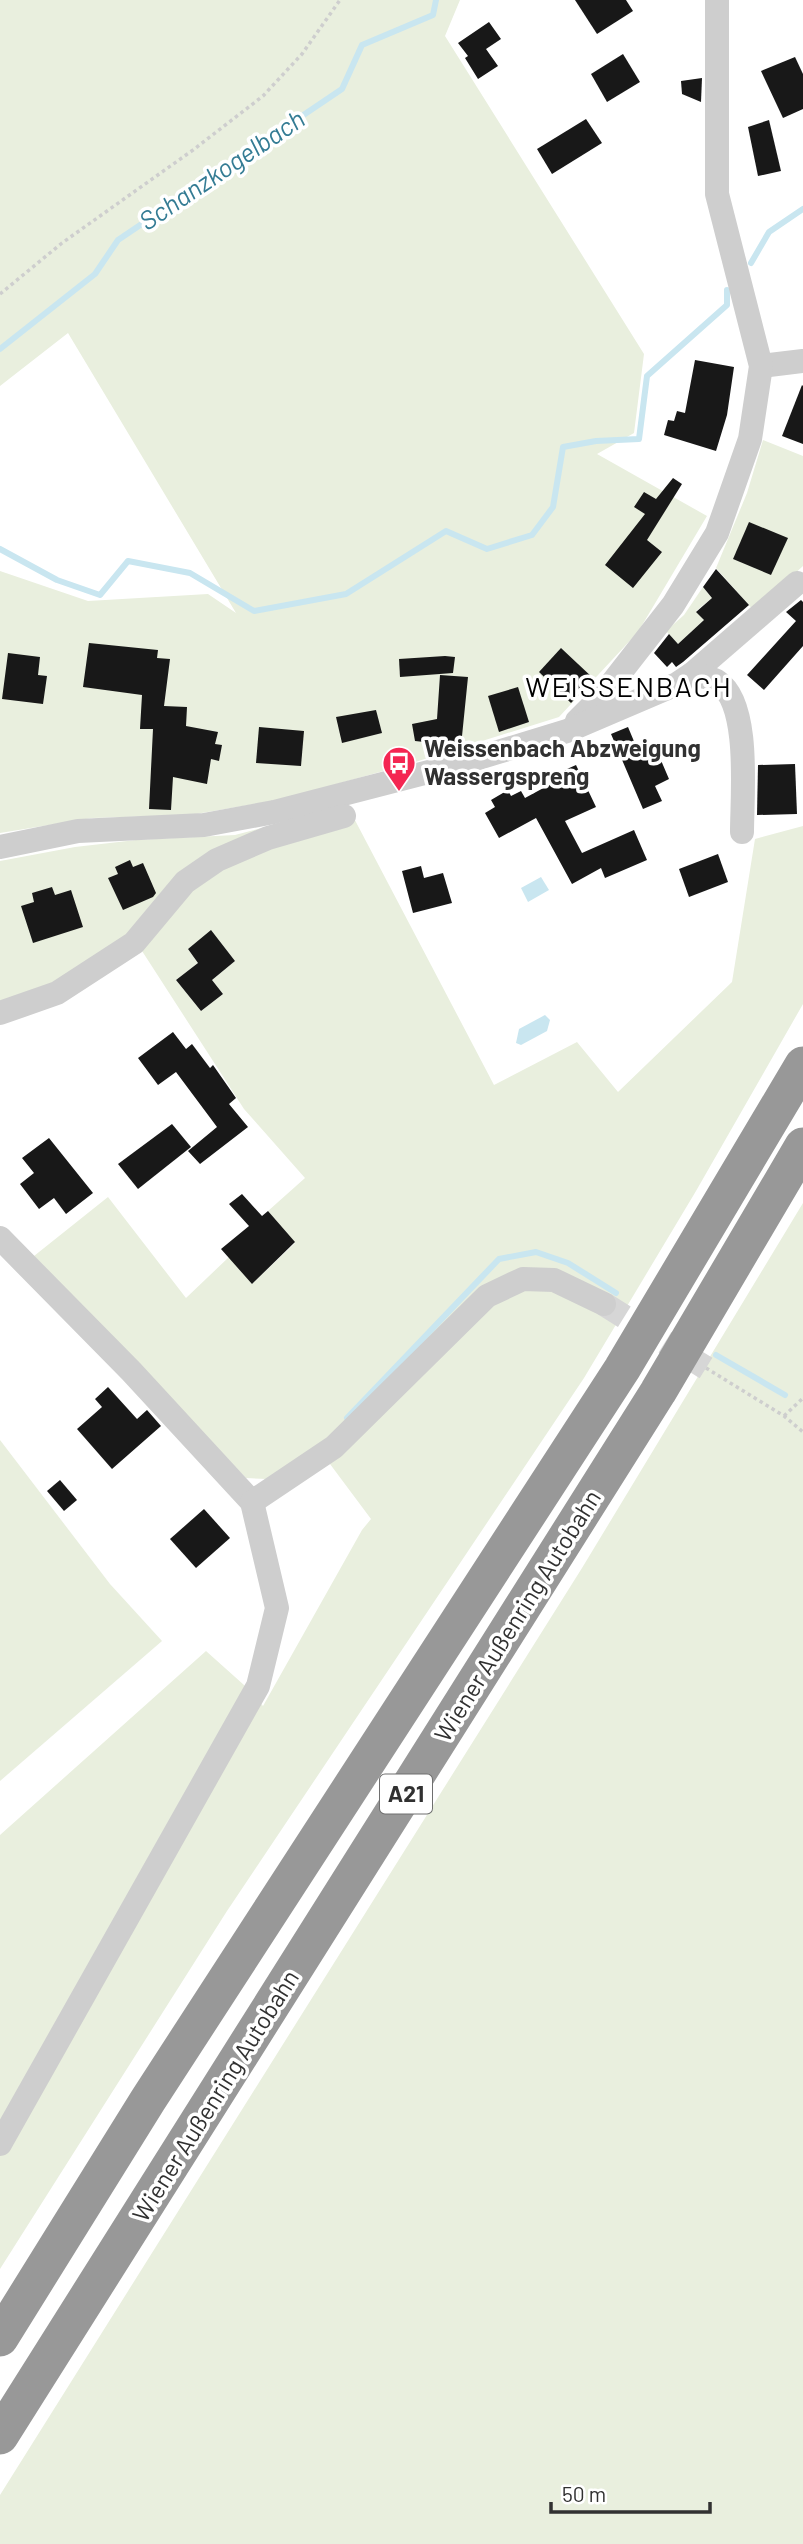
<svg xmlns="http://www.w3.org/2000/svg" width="803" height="2544" viewBox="0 0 803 2544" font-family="Barlow,sans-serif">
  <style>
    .green { fill: #e9efde; fill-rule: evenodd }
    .water { fill: #c9e6f0 }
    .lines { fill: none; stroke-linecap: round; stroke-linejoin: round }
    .stream { stroke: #c9e6f0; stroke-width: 6 }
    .building { fill: #181818 }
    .minor-tunnel { stroke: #d6d6d6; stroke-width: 24; stroke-dasharray: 24 12; stroke-linecap: butt }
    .path { stroke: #cecece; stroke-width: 3.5; stroke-dasharray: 3.5 3.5; stroke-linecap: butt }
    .minor { stroke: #cecece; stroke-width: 24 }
    .highway { stroke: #989898; stroke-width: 37 }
    .labels { text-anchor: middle; stroke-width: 7; stroke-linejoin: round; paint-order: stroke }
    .shield { fill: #fff; stroke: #6f6f6f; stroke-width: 2 }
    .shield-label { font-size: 23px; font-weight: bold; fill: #313131 }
    .poi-label { font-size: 24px; font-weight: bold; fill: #313131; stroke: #fff; text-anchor: start }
    .street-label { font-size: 24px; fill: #313131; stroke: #fff }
    .water-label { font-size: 26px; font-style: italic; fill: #347c94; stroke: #fff }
    .quarter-label { font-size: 28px; letter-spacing: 2px; fill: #000; stroke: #fff }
  </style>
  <rect width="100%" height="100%" fill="#fff"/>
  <g class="green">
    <path d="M0 0H460L445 36 644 354 634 433 597 454 707 516 638 632 559 717 412 763 283 799 190 815 92 818 0 833V571L88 601 208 594 236 613 68 333 0 386Z"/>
    <path d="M763 440 803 456V566L754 611 716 568 747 493Z"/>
    <path d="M703 587 712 598 696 611 704 620 678 644 666 631 684 615Z"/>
    <path d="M347 805 494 1085 577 1042 618 1092 732 982 755 839 803 826V1004L696 1191 584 1378 227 1911 0 2269V1835L206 1651 244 1685 263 1706 362 1530 371 1519 327 1460 524 1270 307 1461 267 1479 246 1478 34 1256 108 1197 186 1298 229 1257 252 1284 295 1243 268 1211 305 1178 244 1109 133 937 60 984 0 1005V861L75 847 136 840 235 835ZM211 931 235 961 212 980 223 994 201 1011 176 980 198 963 188 949Z"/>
    <path d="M803 1203V2544H0V2495L582 1568Z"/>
    <path d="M0 1440 110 1584 162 1641 0 1781Z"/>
  </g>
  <g class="water">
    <path d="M541 877 549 890 528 902 521 888Z"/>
    <path d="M545 1015 550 1020 547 1031 521 1045 516 1043 519 1029Z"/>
  </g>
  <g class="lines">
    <g class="stream">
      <path d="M751 263 769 232 803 209"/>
      <path d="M0 349 95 274 118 240 342 89 362 45 433 15 436 0"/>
      <path d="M0 549 57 580 100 595 128 561 190 573 254 611 346 594 446 531 487 549 532 535 553 507 563 447 596 441 639 439 647 376 727 305V290"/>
      <path d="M716 1355 785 1395"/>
      <path d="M347 1418 499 1259 536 1252 568 1263 616 1293"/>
    </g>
  </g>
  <g class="building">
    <path d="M575 0H626L633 11 597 34Z"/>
    <path d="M489 22 501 39 486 49 498 66 478 79 465 58 468 56 458 43Z"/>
    <path d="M623 54 640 82 607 102 591 74Z"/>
    <path d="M795 57 803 74V109L783 118 761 71Z"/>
    <path d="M702 78 701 102 682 94 681 81Z"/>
    <path d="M586 119 602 143 552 174 537 149Z"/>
    <path d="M769 120 781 171 758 176 748 127Z"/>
    <path d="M695 360 734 367 727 415 716 451 664 435 668 420 674 421 677 411 685 413Z"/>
    <path d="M802 385 803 386V444L782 436Z"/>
    <path d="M673 478 682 484 647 540 662 552 633 588 605 565 645 514 634 507 644 492 656 499Z"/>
    <path d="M749 522 788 538 771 575 733 559Z"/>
    <path d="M716 569 749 605 683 662 676 667 672 662 667 667 654 653 669 634 678 644 704 620 696 612 712 598 703 587Z"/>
    <path d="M801 600 803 602V646L764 690 747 675 796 621 786 612Z"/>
    <path d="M89 643 158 650 157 658 170 659 164 706 187 707 186 726 218 732 215 744 222 745 219 761 211 759 207 784 173 777 171 810 149 809 153 729H140L142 695 83 687Z"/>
    <path d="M561 648 594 679 571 703 539 672Z"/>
    <path d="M8 653 40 657 38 675 47 676 43 704 2 699Z"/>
    <path d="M445 656 455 657 453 673 400 677 399 659Z"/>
    <path d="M440 675 468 677 461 746 415 741 412 724 437 719Z"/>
    <path d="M518 687 529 722 499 732 488 696Z"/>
    <path d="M376 710 382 733 342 743 336 717Z"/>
    <path d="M259 727 304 731 301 766 256 763Z"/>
    <path d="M628 727 641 758 657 751 669 779 655 786 662 801 643 809 611 734Z"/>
    <path d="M795 764 797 814 757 815 758 765Z"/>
    <path d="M576 765 596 807 565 821 582 853 634 830 647 860 605 878 601 868 572 884 536 818 499 838 485 813 495 807 491 800 508 790 511 796 521 791 525 798 560 779 558 773Z"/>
    <path d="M718 854 728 882 689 897 679 869Z"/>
    <path d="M130 860 133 867 143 863 156 893 153 897 123 910 108 878 118 874 115 867Z"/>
    <path d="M421 866 424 878 443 873 452 903 413 913 402 871Z"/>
    <path d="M52 887 55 895 71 890 83 927 33 943 21 906 34 902 32 893Z"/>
    <path d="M211 930 235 961 212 980 223 994 201 1011 176 980 198 963 188 949Z"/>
    <path d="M173 1032 186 1049 192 1044 210 1068 213 1065 236 1098 229 1104 248 1127 200 1164 188 1151 217 1127 176 1072 158 1085 138 1058Z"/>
    <path d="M172 1124 191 1147 138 1189 118 1164Z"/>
    <path d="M49 1138 93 1193 66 1214 54 1198 39 1209 20 1184 34 1173 22 1158Z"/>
    <path d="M242 1194 262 1216 268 1211 295 1242 252 1284 221 1249 249 1226 229 1204Z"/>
    <path d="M108 1387 137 1419 147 1410 161 1426 112 1469 77 1429 102 1407 95 1399Z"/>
    <path d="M60 1480 77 1500 64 1511 47 1491Z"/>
    <path d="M204 1509 230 1538 196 1568 170 1539Z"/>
  </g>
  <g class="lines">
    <path class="minor-tunnel" d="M604 1304 706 1368"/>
    <g class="path">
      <path d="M0 294 62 243 193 150 263 96 302 54 340 0"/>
      <path d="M706 1368 784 1416 803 1432"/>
      <path d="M784 1416 803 1398"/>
    </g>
    <g class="minor">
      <path d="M761 366 803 361"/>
      <path d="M692 674 797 583"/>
      <path d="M577 721 602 696 673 605 717 533 750 439 761 366 717 194V0"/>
      <path d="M0 847 78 831 204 825 274 812 452 766 567 731 677 684 692 674C700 676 711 677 718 682 751 704 742 795 742 832"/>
      <path d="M0 1013 57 993 134 943 185 882 217 860 268 838 344 816"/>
      <path d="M0 1238 131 1371 252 1502 277 1608 258 1686 0 2144"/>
      <path d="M252 1502 334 1447 487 1296 523 1279 554 1280 604 1304"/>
    </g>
    <g class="highway">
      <path d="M0 2338 148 2100 622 1369 803 1065"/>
      <path d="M0 2436 658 1392 803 1146"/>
    </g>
  </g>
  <defs>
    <symbol id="bus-pin" viewBox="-11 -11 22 30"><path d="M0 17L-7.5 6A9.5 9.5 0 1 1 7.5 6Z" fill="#f42652" stroke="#fff"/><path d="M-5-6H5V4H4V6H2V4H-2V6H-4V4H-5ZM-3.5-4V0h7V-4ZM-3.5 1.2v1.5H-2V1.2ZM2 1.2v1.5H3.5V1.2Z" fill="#fff"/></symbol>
  </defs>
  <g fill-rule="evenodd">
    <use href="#bus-pin" x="380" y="744" width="38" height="52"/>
  </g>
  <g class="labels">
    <rect class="shield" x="380" y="1774.5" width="52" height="39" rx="5"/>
    <g class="shield-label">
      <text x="406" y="1802">A21</text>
    </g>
    <g class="poi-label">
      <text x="424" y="757">Weissenbach Abzweigung<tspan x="424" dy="28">Wassergspreng</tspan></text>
    </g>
    <g class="street-label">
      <text transform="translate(518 1616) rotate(-58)" y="8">Wiener Außenring Autobahn</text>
      <text transform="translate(216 2096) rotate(-58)" y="8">Wiener Außenring Autobahn</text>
    </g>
    <g class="water-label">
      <text transform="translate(222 170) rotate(-34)" y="9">Schanzkogelbach</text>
    </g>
    <g class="quarter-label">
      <text x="629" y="697">WEISSENBACH</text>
    </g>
  </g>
  <path d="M551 2502v10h159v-10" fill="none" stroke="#313131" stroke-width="3.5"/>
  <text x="562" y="2502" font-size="21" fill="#313131" stroke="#ffffff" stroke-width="5" paint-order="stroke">50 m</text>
</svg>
